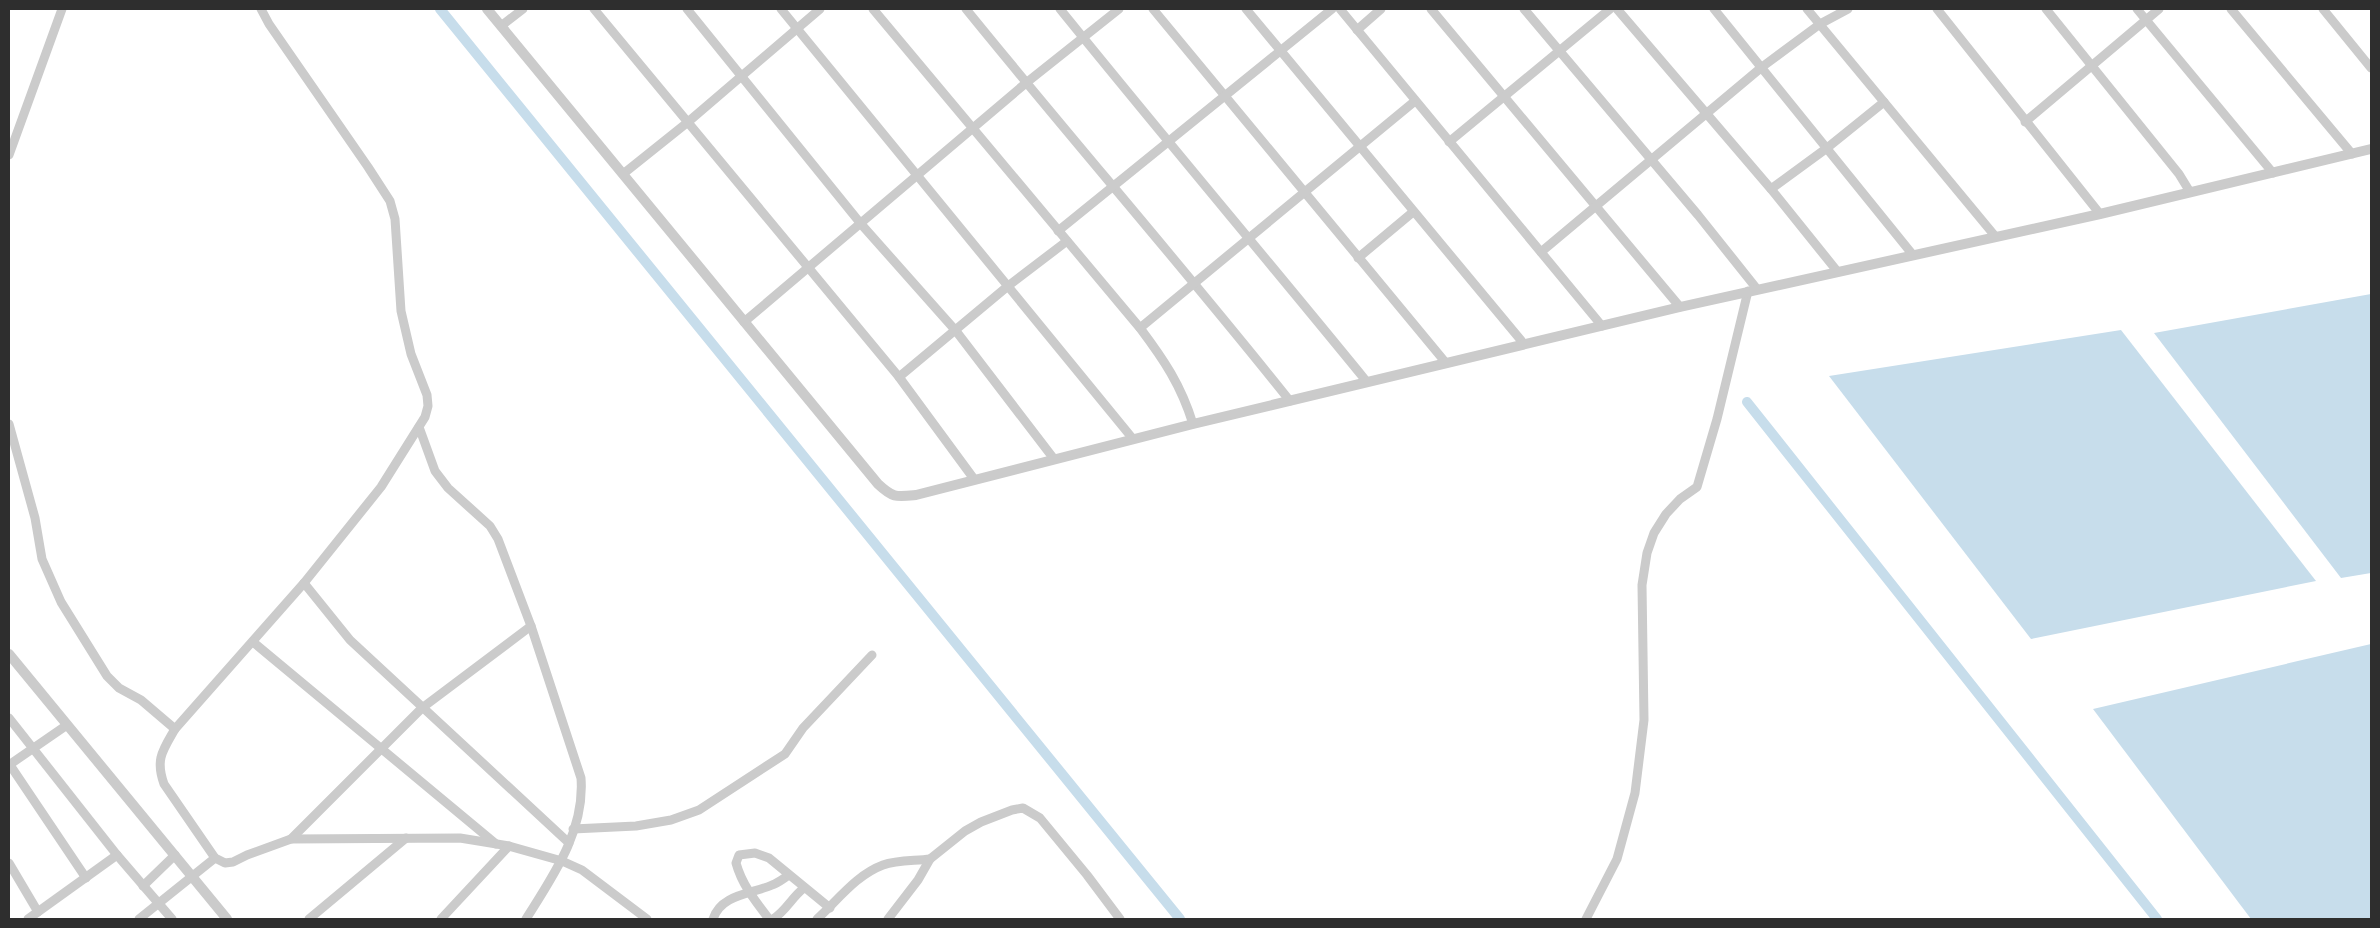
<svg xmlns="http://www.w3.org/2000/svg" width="2380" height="928" viewBox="0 0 2380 928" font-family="'Space Grotesk',sans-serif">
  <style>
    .water { fill: #c7ddeb }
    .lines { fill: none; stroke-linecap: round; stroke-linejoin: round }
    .canal { stroke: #c7ddeb; stroke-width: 10 }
    .minor { stroke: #cbcbcb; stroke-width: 9 }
    .tertiary { stroke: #cbcbcb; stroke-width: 10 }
  </style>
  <rect width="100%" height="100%" fill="#fff"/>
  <g class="water">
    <path d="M2371 294V573L2341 578 2154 333Z"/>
    <path d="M2121 330 2316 581 2031 639 1829 376Z"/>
    <path d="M2371 644V919H2251L2093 709Z"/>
  </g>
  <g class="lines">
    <g class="canal">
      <path d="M440 9 1180 919"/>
      <path d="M1747 402 2157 919"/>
    </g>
    <g class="minor">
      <path d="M261 9 269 24 368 167 390 201 395 219 401 311 411 354 427 395 428 406 425 417 381 487 304 583 175 729C163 750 155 759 164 784L215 858 225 863 233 862 247 855 291 839 460 838 509 846 562 861 582 870 647 919"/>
      <path d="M594 9 899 377 974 479"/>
      <path d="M687 9 861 224 956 331 1054 459"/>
      <path d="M781 9 1133 439"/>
      <path d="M873 9 1140 328C1164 360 1181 385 1193 424"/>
      <path d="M966 9C1073 141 1184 268 1290 401"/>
      <path d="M1060 9C1161 134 1265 257 1367 382"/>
      <path d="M1153 9 1446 363"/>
      <path d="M1246 9 1524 344"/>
      <path d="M1340 9 1602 326"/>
      <path d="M1431 9 1680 307"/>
      <path d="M1524 9 1698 215 1757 289"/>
      <path d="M1617 9 1771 189 1837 271"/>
      <path d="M1714 9 1913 255"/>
      <path d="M1807 9 1995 236"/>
      <path d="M1937 9 2100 214"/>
      <path d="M2046 9 2179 174 2190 192"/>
      <path d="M2137 9 2273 173"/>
      <path d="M2231 9 2352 154"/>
      <path d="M2323 9 2371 68"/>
      <path d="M501 26 523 9"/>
      <path d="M1357 30 1381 9"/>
      <path d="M2025 122 2159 9"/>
      <path d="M1449 142 1610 9"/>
      <path d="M9 155 62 9"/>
      <path d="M623 174 688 122 820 9"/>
      <path d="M1771 189 1827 148 1884 102"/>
      <path d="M1058 231 1332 9"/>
      <path d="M1541 252 1762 67 1820 24 1848 9"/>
      <path d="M1358 258 1413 212"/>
      <path d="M744 322 1026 83 1119 9"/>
      <path d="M1140 328 1415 101"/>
      <path d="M899 377 1008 286 1067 241"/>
      <path d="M9 424 35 518 42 559 61 602 107 676 119 688 141 700 175 729"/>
      <path d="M419 427 435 471 448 488 490 526 498 539 531 626 581 778C585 831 553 876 526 919"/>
      <path d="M304 583 350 640 569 843"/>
      <path d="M253 642 496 844"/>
      <path d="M9 718 117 855 172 919"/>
      <path d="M9 765 67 725"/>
      <path d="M10 765 86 878"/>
      <path d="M573 829 636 826 671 820 699 810 785 754 803 728 872 655"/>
      <path d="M291 839 422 708 531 626"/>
      <path d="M9 863 38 912"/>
      <path d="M143 886 175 855"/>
      <path d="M28 919 117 855"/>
      <path d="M139 919 215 858"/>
      <path d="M309 919 406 838"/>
      <path d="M441 919 509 846"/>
      <path d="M713 919C721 894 752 894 772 885 778 883 784 878 789 875"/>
      <path d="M769 919C756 902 742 885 736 863L739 855 755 853 769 858 830 908"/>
      <path d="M773 919C786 911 792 897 804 888"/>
      <path d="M817 919C838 900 856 875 883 865 897 860 915 861 930 859"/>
      <path d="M888 919 918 880 930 859 965 831 981 822 1012 810 1023 808 1040 818 1087 875 1120 919"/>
      <path d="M1586 919 1617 859 1635 793 1644 720 1642 585 1647 553 1654 533 1666 514 1680 499 1697 487 1717 419 1748 291"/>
    </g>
    <g class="tertiary">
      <path d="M487 9 878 484C893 498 896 497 916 495L1193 424 1680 307 2100 214 2371 149"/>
      <path d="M9 654 227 919"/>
    </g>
  </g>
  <rect width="2380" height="928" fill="none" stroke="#2e2e2e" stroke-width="20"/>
</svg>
